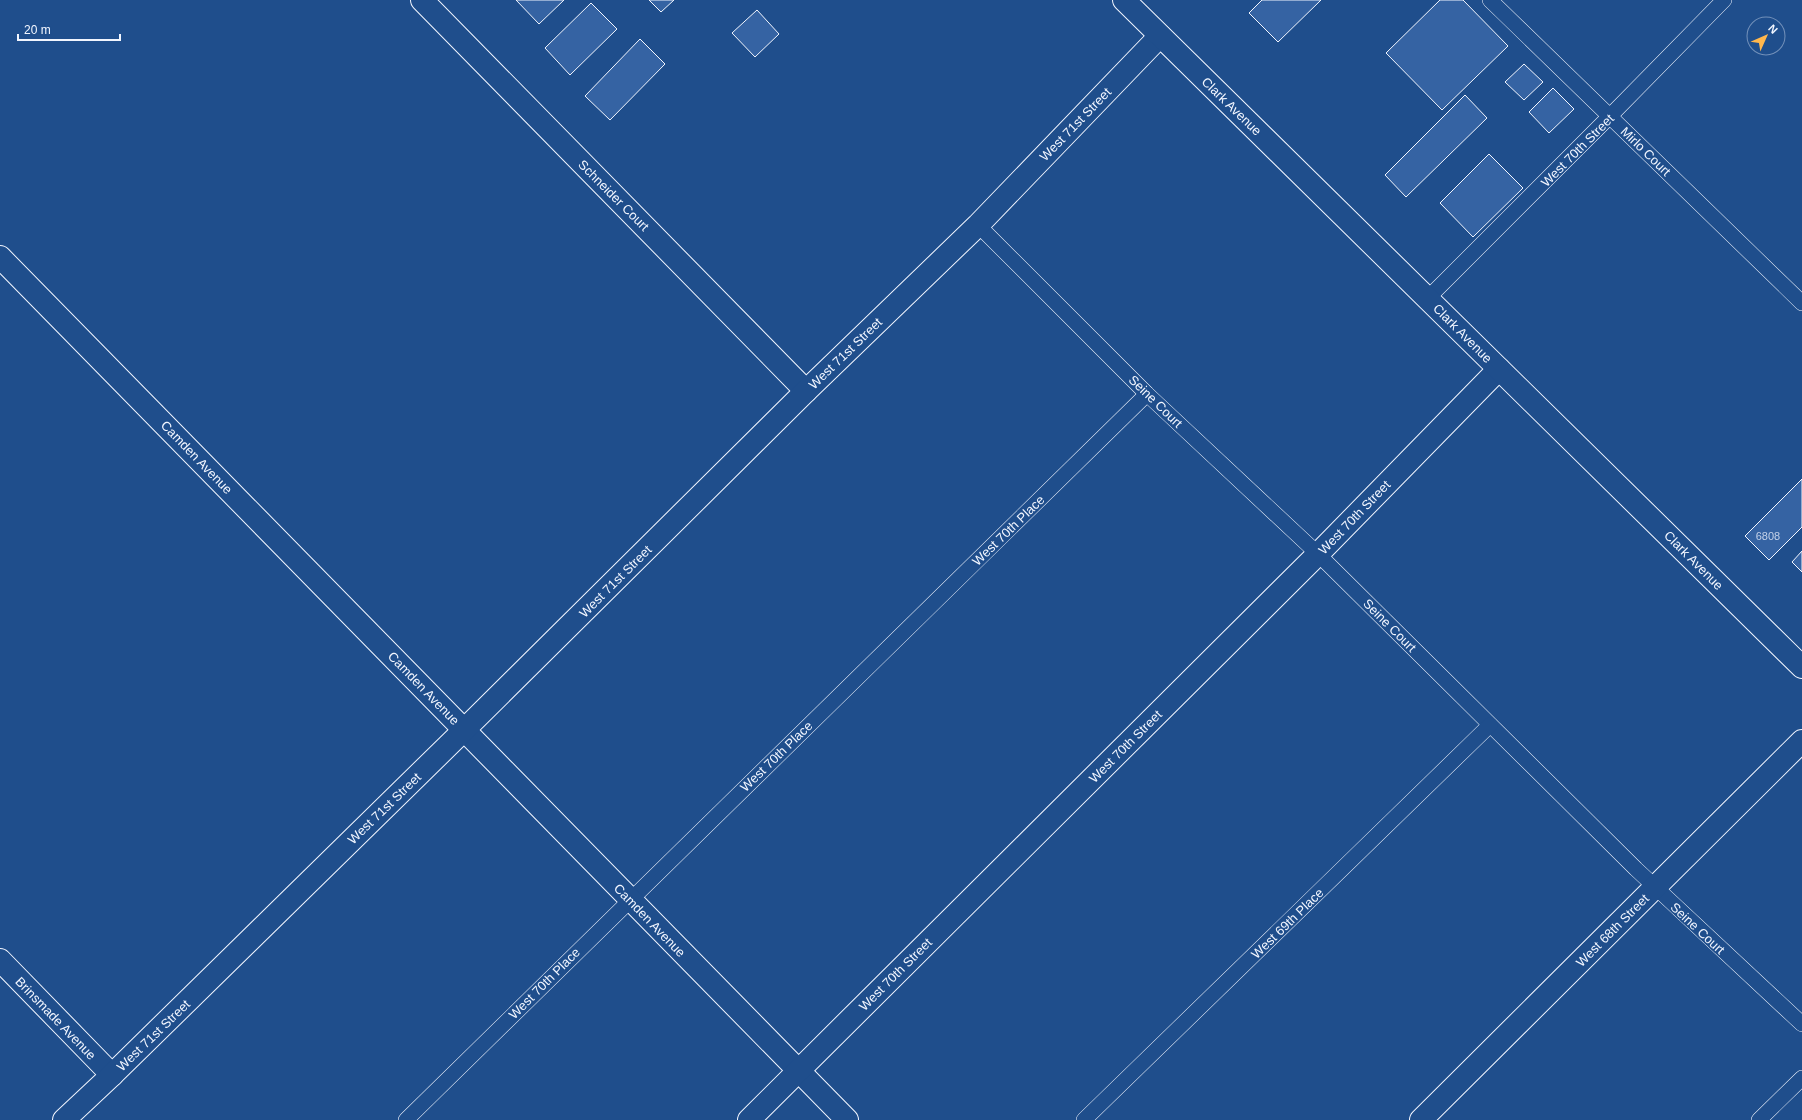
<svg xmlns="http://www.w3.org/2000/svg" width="1802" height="1120" viewBox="0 0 1802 1120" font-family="Arial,sans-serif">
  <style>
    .building { fill: #3563a3; stroke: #f2f6ff }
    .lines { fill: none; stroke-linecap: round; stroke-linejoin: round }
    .lane-casing { stroke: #f2f6ff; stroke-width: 16 }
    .street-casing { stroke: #f2f6ff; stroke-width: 24 }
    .secondary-casing { stroke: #f2f6ff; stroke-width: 24 }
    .lane { stroke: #1f4e8c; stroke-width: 15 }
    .street { stroke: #1f4e8c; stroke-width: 22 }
    .secondary { stroke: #1f4e8c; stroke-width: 22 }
    .labels { text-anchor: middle; stroke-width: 3; stroke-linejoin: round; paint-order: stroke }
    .number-label { font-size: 11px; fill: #c3d1e8 }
    .street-label { font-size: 13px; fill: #f2f6ff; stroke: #1f4e8c }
  </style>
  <rect width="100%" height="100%" fill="#1f4e8c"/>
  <g class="building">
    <path d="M516 0H564L539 24Z"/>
    <path d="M649 0H674L661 12Z"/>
    <path d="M1262 0H1321L1278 42 1249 13Z"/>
    <path d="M1440 0H1463L1508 46 1442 110 1386 53Z"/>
    <path d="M591 3 617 29 570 75 545 48Z"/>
    <path d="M757 10 779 34 755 57 732 33Z"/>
    <path d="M640 39 665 64 610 120 585 96Z"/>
    <path d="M1524 64 1543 82 1524 100 1505 82Z"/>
    <path d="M1553 88 1574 109 1549 133 1529 112Z"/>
    <path d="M1465 95 1487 118 1406 197 1385 175Z"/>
    <path d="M1489 154 1523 188 1473 237 1440 203Z"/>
    <path d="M1802 479V527L1769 560 1745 536Z"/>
    <path d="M1802 551V572L1792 562Z"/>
  </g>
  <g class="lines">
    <defs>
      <g id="lane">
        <path d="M1490 0 1802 303"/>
        <path d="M978 225 1147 394 1318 554 1636 869 1802 1024"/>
        <path d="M1428 298 1610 116 1724 0"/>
        <path d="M406 1120 1147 394"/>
        <path d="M1084 1120 1490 725"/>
        <path d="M1759 1120 1802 1078"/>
      </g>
      <g id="street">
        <path d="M422 0 806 391"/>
        <path d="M0 257 847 1120"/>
        <path d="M0 960 112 1075"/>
        <path d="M64 1120 112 1075 464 730 806 391 978 225 1160 36"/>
        <path d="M749 1120 1318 554 1499 369"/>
        <path d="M1421 1120 1802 741"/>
      </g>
      <path id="secondary" d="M1124 0 1802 667"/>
    </defs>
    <use href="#lane" class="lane-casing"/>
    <use href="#street" class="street-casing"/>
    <use href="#secondary" class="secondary-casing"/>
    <use href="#lane" class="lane"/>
    <use href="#street" class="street"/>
    <use href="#secondary" class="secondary"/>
  </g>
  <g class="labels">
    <g class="number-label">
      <text x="1768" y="540">6808</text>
    </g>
    <g class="street-label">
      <text transform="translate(1232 106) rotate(44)" y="5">Clark Avenue</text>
      <text transform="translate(1075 124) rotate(-46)" y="5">West 71st Street</text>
      <text transform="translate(1577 150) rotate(-45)" y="5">West 70th Street</text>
      <text transform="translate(1646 151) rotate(44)" y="5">Mirlo Court</text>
      <text transform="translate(614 195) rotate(45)" y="5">Schneider Court</text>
      <text transform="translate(1463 333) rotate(45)" y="5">Clark Avenue</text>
      <text transform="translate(845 353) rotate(-44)" y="5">West 71st Street</text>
      <text transform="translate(1156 401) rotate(44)" y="5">Seine Court</text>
      <text transform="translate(197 457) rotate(46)" y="5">Camden Avenue</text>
      <text transform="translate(1354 517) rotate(-46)" y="5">West 70th Street</text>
      <text transform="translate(1008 530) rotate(-44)" y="5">West 70th Place</text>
      <text transform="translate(1694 560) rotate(45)" y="5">Clark Avenue</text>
      <text transform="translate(615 581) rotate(-45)" y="5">West 71st Street</text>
      <text transform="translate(1390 625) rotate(45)" y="5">Seine Court</text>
      <text transform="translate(424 688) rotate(46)" y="5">Camden Avenue</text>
      <text transform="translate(1125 746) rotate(-45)" y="5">West 70th Street</text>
      <text transform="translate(776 756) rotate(-44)" y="5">West 70th Place</text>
      <text transform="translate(384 808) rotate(-44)" y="5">West 71st Street</text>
      <text transform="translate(650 920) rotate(46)" y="5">Camden Avenue</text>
      <text transform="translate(1287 923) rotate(-44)" y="5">West 69th Place</text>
      <text transform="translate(1698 928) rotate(43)" y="5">Seine Court</text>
      <text transform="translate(1612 930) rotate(-45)" y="5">West 68th Street</text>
      <text transform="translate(895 974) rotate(-45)" y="5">West 70th Street</text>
      <text transform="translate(544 983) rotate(-45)" y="5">West 70th Place</text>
      <text transform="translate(56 1018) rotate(46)" y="5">Brinsmade Avenue</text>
      <text transform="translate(153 1035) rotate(-44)" y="5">West 71st Street</text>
    </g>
  </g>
  <g transform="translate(1766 36) rotate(45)"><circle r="19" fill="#1f4e8c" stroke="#7391ba"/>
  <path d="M0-3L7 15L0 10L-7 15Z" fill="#ffb74d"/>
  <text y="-6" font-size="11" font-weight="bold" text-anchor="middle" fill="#f2f6ff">N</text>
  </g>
  <path d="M18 34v6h102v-6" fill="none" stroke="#f2f6ff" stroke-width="2"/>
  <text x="24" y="34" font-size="12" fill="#f2f6ff" stroke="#1f4e8c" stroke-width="3" paint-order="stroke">20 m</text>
</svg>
